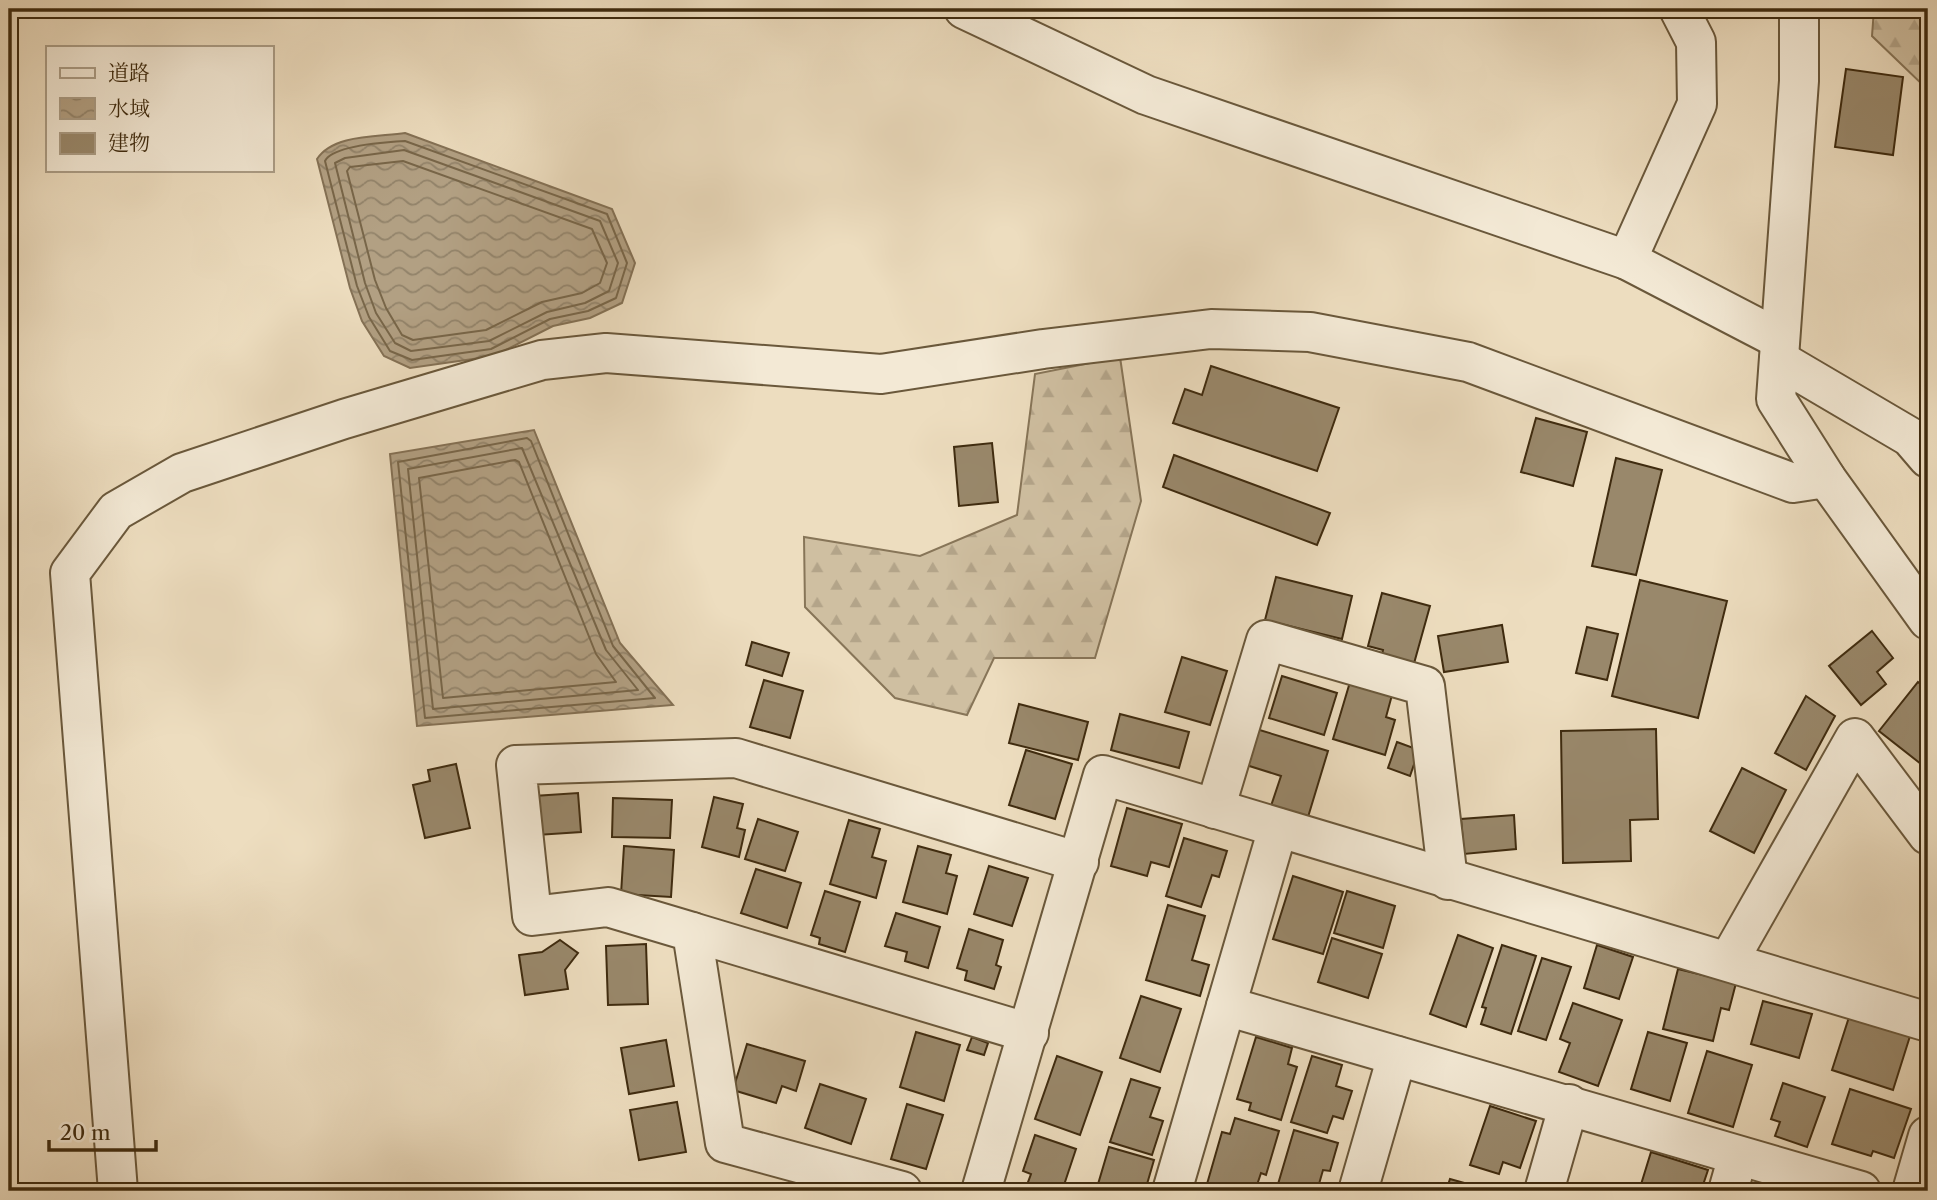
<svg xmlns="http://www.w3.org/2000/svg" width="1937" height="1200" viewBox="0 0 1937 1200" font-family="'Libre Caslon Text','Noto Serif JP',serif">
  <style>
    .forest { fill: url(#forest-firs); stroke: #877558; stroke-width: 2 }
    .water { fill: url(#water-waves); stroke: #847155; stroke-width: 2 }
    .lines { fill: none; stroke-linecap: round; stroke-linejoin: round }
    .shore { stroke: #786649; stroke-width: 2 }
    .building { fill: #99886b; stroke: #3f2b0f; stroke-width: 2 }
    .minor-casing { stroke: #6a583b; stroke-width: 42 }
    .tertiary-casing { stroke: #6a583b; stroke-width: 42 }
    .minor { stroke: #f3e9d5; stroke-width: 38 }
    .tertiary { stroke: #f3e9d5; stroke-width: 38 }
  </style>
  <defs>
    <pattern id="forest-firs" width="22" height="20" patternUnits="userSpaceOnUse" patternTransform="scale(1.75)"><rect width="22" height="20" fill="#cfbfa1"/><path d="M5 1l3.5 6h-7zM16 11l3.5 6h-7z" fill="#b3a489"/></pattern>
    <pattern id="water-waves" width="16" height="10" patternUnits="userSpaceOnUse" patternTransform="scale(1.75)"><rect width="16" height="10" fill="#b2a083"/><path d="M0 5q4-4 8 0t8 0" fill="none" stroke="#92836a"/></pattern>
  </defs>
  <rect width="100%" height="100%" fill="#edddbf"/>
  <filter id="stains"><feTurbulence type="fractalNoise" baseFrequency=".00286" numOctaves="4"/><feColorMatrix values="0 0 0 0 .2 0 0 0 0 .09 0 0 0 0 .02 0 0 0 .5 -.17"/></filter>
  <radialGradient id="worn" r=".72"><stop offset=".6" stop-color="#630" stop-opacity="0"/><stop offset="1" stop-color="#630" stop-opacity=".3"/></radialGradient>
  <g class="forest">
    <path d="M1874 9H1928V90L1872 36Z"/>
    <path d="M1120 357 1141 501 1095 658H994L967 715 895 698 805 607 804 537 920 556 1017 515 1035 374Z"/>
  </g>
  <g class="water">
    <path d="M405 133 612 209 635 263 622 303 590 318 553 326 494 356 410 368 384 356 362 321 350 288 317 159C333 134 378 137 405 133Z"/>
    <path d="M534 430 620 643 673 705 417 726 390 454Z"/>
  </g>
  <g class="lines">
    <g class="shore">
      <path d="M405 141 607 214 627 263 616 298 588 311 550 319 491 349 412 360 390 351 369 317 357 286 325 161C333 145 387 142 405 141Z"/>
      <path d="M404 150 600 221 618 263 609 291 585 303 547 312 489 341 411 351 395 343 376 313 365 283 335 163 345 158Z"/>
      <path d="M403 161 592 229 607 263 600 283 582 293 542 302 486 330 413 340 402 335 386 308 375 280 347 171 350 167Z"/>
      <path d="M527 438 531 441 613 646 655 698 425 718 398 462Z"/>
      <path d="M522 448 606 650 638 690 433 709 408 469Z"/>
      <path d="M515 460 519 462 596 654 616 682 443 698 419 478Z"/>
    </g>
  </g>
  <g class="building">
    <path d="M1846 69 1903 77 1893 155 1835 147Z"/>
    <path d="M1211 366 1339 408 1317 471 1173 423 1185 389 1202 395Z"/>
    <path d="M1536 418 1587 432 1573 486 1521 472Z"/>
    <path d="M992 443 998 502 959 506 954 447Z"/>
    <path d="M1174 455 1330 513 1317 545 1163 487Z"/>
    <path d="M1616 458 1662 470 1636 575 1592 566Z"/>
    <path d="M1276 577 1352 596 1342 639 1265 620Z"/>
    <path d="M1640 580 1727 601 1698 718 1612 696Z"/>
    <path d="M1382 593 1430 606 1413 667 1381 659 1383 650 1368 646Z"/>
    <path d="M1502 625 1508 662 1444 672 1438 636Z"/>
    <path d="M1587 627 1618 634 1607 680 1576 673Z"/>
    <path d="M1872 631 1893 658 1877 672 1886 684 1861 705 1829 666Z"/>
    <path d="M752 642 789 653 782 676 746 665Z"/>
    <path d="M1182 657 1227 671 1210 725 1165 712Z"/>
    <path d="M1282 676 1337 693 1324 735 1269 718Z"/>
    <path d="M764 680 803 691 790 738 750 727Z"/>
    <path d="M1350 682 1392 695 1386 717 1395 720 1385 755 1333 739Z"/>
    <path d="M1918 682 1928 690V754L1921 764 1879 731Z"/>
    <path d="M1806 696 1835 716 1806 770 1775 753Z"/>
    <path d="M1019 704 1088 722 1078 760 1009 743Z"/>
    <path d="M1120 714 1189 732 1179 768 1111 750Z"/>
    <path d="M1253 728 1328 751 1308 817 1271 806 1281 776 1243 764Z"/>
    <path d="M1656 729 1658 819 1630 820 1631 861 1563 863 1561 731Z"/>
    <path d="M1397 742 1419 750 1410 776 1388 768Z"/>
    <path d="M1026 750 1072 764 1055 819 1009 805Z"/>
    <path d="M456 764 470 828 425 838 413 785 430 781 428 770Z"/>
    <path d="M1742 768 1786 790 1754 853 1710 831Z"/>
    <path d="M578 793 581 832 537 835 534 796Z"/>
    <path d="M714 797 743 804 737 828 745 830 739 857 702 847Z"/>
    <path d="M613 798 672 800 670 838 612 837Z"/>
    <path d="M1127 808 1182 824 1169 867 1151 862 1147 876 1111 866Z"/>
    <path d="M1514 815 1516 849 1464 854 1461 819Z"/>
    <path d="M758 819 798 832 785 871 745 859Z"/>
    <path d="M849 820 880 829 872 857 886 861 876 898 830 884Z"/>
    <path d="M1184 838 1227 851 1219 877 1212 875 1201 907 1166 896Z"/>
    <path d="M624 846 674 850 671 897 621 894Z"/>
    <path d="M918 846 951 855 946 873 957 876 947 914 903 902Z"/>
    <path d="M989 866 1028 878 1012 926 974 914Z"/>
    <path d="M756 869 801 883 787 928 741 913Z"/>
    <path d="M1293 876 1343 892 1323 954 1273 939Z"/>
    <path d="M825 891 860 902 845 952 819 944 820 938 811 935Z"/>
    <path d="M1347 891 1395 906 1383 948 1334 933Z"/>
    <path d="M1168 905 1205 916 1192 960 1209 965 1200 996 1146 980Z"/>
    <path d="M896 913 940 927 928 968 905 961 907 952 885 946Z"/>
    <path d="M969 929 1003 940 996 965 1001 967 994 989 965 980 967 971 957 968Z"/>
    <path d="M1458 935 1493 948 1466 1027 1430 1014Z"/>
    <path d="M1332 938 1382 954 1368 998 1318 982Z"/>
    <path d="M560 940 578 953 565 970 568 989 525 995 519 955 542 952Z"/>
    <path d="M646 944 648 1004 608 1005 606 946Z"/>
    <path d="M1502 945 1536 956 1511 1034 1481 1024 1486 1008 1482 1007Z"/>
    <path d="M1597 945 1633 957 1619 999 1584 988Z"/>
    <path d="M1542 958 1571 967 1546 1040 1518 1031Z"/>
    <path d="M1678 969 1736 983 1729 1010 1721 1008 1713 1041 1663 1029Z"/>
    <path d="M1141 996 1181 1009 1160 1072 1120 1058Z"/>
    <path d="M1763 1001 1812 1014 1799 1058 1751 1044Z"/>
    <path d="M1573 1003 1622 1020 1598 1086 1559 1072 1570 1043 1560 1039Z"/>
    <path d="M1850 1014 1911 1033 1893 1090 1832 1070Z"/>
    <path d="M916 1032 960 1045 944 1101 900 1087Z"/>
    <path d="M1648 1032 1687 1043 1670 1101 1631 1089Z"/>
    <path d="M972 1037 988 1043 984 1055 967 1050Z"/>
    <path d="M1256 1037 1292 1048 1288 1064 1297 1067 1281 1120 1249 1110 1251 1103 1237 1099Z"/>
    <path d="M666 1040 674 1086 629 1094 621 1048Z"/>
    <path d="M747 1044 805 1061 796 1091 782 1086 776 1103 733 1090Z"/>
    <path d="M1707 1051 1752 1065 1733 1127 1688 1113Z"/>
    <path d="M1057 1056 1102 1072 1080 1135 1035 1119Z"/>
    <path d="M1312 1056 1342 1065 1336 1086 1352 1091 1343 1119 1333 1116 1327 1133 1291 1122Z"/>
    <path d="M1131 1079 1160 1088 1150 1117 1163 1121 1152 1155 1110 1142Z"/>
    <path d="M1783 1083 1825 1097 1807 1147 1775 1136 1780 1122 1771 1119Z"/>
    <path d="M820 1084 866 1099 851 1144 805 1128Z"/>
    <path d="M1850 1089 1911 1109 1894 1158 1873 1151 1871 1156 1832 1144Z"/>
    <path d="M677 1102 686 1152 639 1160 630 1110Z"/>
    <path d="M907 1104 943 1115 926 1169 891 1159Z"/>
    <path d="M1490 1106 1536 1121 1520 1168 1503 1162 1499 1174 1470 1165Z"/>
    <path d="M1235 1118 1279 1131 1266 1175 1261 1173 1255 1191H1232L1207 1184 1222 1132 1230 1134Z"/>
    <path d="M1294 1130 1338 1143 1330 1171 1323 1170 1317 1191H1276Z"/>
    <path d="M1035 1135 1076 1149 1062 1191H1031L1033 1187 1027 1185 1031 1174 1023 1171Z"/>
    <path d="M1109 1147 1154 1160 1145 1191H1096Z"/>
    <path d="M1651 1152 1708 1170 1701 1191H1639Z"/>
    <path d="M1450 1179 1493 1191H1446Z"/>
  </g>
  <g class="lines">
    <defs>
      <g id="minor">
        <path d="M964 9 1146 95 1627 260 1779 339"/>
        <path d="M1627 260 1697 104 1696 42 1679 9"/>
        <path d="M1779 360 1910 437 1928 458"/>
        <path d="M1215 809 1266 640 1425 686 1448 880"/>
        <path d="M692 932 1029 1033"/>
        <path d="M1729 960 1855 738 1928 835"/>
        <path d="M1226 1006 1861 1191"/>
        <path d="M118 1191 70 573 116 511 182 473 344 419 542 360 606 353 881 374 1043 349 1211 329 1310 332 1468 362 1793 483 1826 478"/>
        <path d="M902 1191 725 1143 692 932 608 907 532 916 516 765 736 758 1079 862"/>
        <path d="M981 1191 1103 775 1928 1022"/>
        <path d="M1172 1191 1278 828"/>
        <path d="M1358 1191 1397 1056"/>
        <path d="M1544 1191 1569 1104"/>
        <path d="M1728 1191 1738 1156"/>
        <path d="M1912 1191 1928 1136"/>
      </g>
      <path id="tertiary" d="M1799 9V81L1776 399 1826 478 1928 620"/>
    </defs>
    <use href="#minor" class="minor-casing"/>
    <use href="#tertiary" class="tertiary-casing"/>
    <use href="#minor" class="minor"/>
    <use href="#tertiary" class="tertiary"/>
  </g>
  <rect width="1937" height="1200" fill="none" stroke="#edddbf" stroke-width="35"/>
  <rect x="10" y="10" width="1916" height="1179" fill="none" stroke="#3f2b0f" stroke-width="3.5"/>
  <rect x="18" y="18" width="1902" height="1165" fill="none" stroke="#3f2b0f" stroke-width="2"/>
  <rect x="46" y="46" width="228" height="126" fill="#f3e9d5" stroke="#ab9d86" stroke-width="2"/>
  <rect x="60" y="68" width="35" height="10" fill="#f3e9d5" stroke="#ab9d86" stroke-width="2"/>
  <text x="108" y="80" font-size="21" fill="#3f2b0f">道路</text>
  <rect x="60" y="98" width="35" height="21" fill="url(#water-waves)" stroke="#ab9d86" stroke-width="2"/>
  <text x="108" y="116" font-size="21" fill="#3f2b0f">水域</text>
  <rect x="60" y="133" width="35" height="21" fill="#99886b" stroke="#ab9d86" stroke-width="2"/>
  <text x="108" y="150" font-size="21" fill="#3f2b0f">建物</text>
  <path d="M49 1140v10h107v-10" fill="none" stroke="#3f2b0f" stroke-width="3.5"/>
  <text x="60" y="1140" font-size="21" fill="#3f2b0f" stroke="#f3e9d5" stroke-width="5" paint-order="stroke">20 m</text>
  <rect width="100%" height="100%" filter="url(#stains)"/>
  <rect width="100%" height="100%" fill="url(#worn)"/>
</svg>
